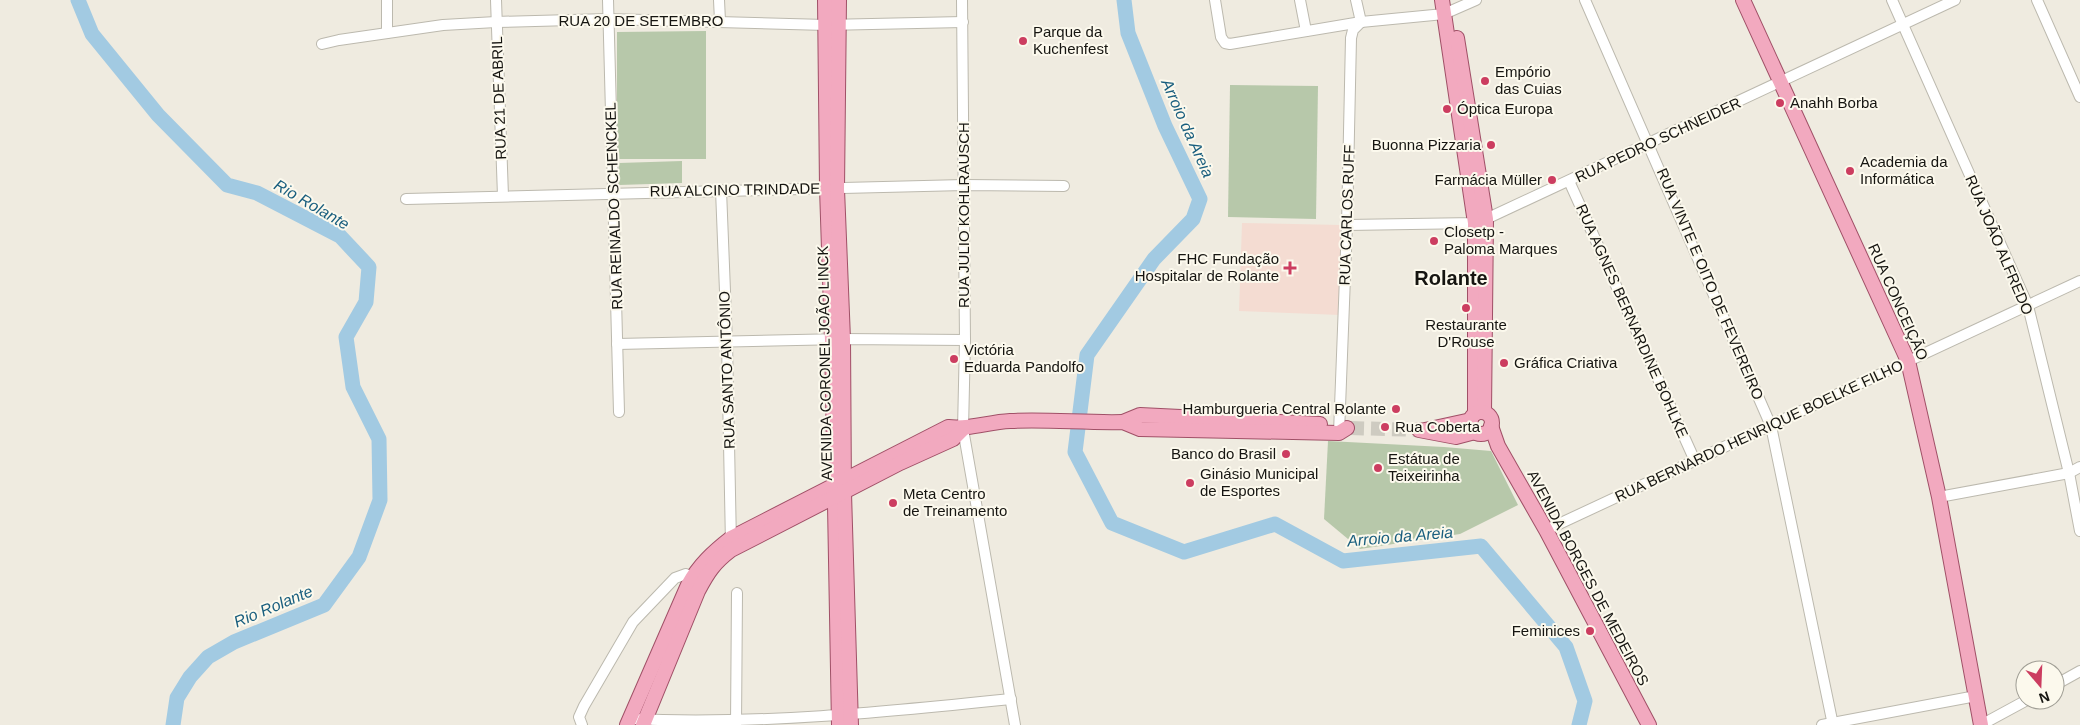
<svg xmlns="http://www.w3.org/2000/svg" width="2080" height="725" viewBox="0 0 2080 725" font-family="Helvetica,sans-serif">
  <style>
    .medical { fill: #f4dcd2 }
    .green { fill: #b7c8aa }
    .lines { fill: none; stroke-linecap: round; stroke-linejoin: round }
    .river { stroke: #a2cae2; stroke-width: 15 }
    .major-tunnel { stroke: #cecbc1; stroke-width: 14; stroke-dasharray: 14 7; stroke-linecap: butt }
    .minor-casing { stroke: #bcb9ae; stroke-width: 12 }
    .major-casing { stroke: #a05067; stroke-width: 16 }
    .minor { stroke: #fff; stroke-width: 10 }
    .major { stroke: #f2a9bf; stroke-width: 14 }
    .poi-dot { fill: #cc3d60; stroke: #fcf9ed; stroke-width: 2 }
    .labels { text-anchor: middle; stroke-width: 4; stroke-linejoin: round; paint-order: stroke }
    .street-label { font-size: 15px; fill: #161511; stroke: #fcf9ed }
    .poi-label { font-size: 15px; fill: #161511; stroke: #fcf9ed; text-anchor: start }
    .water-label { font-size: 16px; font-style: italic; fill: #195e7e; stroke: #fcf9ed }
    .district-label { font-size: 20px; font-weight: bold; fill: #161511; stroke: #fcf9ed }
  </style>
  <rect width="100%" height="100%" fill="#efebe0"/>
  <path class="medical" d="M1242 223 1341 225 1340 315 1239 311Z"/>
  <g class="green">
    <path d="M706 31V159H617V32Z"/>
    <path d="M1230 85 1318 86 1316 219 1228 217Z"/>
    <path d="M682 161V183L619 185V163Z"/>
    <path d="M1328 441 1444 447 1491 451 1518 505 1460 534 1360 549 1324 519Z"/>
  </g>
  <g class="lines">
    <g class="river">
      <path d="M78 0 92 34 158 115 227 185 257 193 340 236 369 267 366 302 346 337 353 387 379 439 380 500 359 557 324 605 234 642 208 657 190 677 177 698 173 725"/>
      <path d="M1124 0 1128 33 1165 126 1200 199 1193 219 1154 259 1087 355 1075 452 1112 523 1184 552 1275 524 1343 561 1481 546 1566 647 1585 701 1579 725"/>
    </g>
    <path class="major-tunnel" d="M1350 428 1419 430"/>
    <defs>
      <g id="minor">
        <path d="M496 0 503 196"/>
        <path d="M608 0 619 412"/>
        <path d="M719 0 720 21"/>
        <path d="M962 0 965 340 963 429 1015 725"/>
        <path d="M1215 0 1221 37 1225 43 1230 44 1361 22 1444 14 1476 0"/>
        <path d="M1300 0 1306 31"/>
        <path d="M1356 0 1361 22"/>
        <path d="M1585 0 1771 426 1833 725"/>
        <path d="M1892 0 2028 306 2069 473 2080 531"/>
        <path d="M2037 0 2080 97"/>
        <path d="M387 33V0"/>
        <path d="M322 44 339 40 443 25 496 22 608 19 826 25 963 22"/>
        <path d="M1569 181 1695 461"/>
        <path d="M721 190 727 342 731 544"/>
        <path d="M406 199 964 185 1064 186"/>
        <path d="M1347 225 1475 223 1486 219 1955 0"/>
        <path d="M617 344 843 339 965 340"/>
        <path d="M1339 433 1347 225 1351 38 1353 30 1361 22"/>
        <path d="M1939 497 2069 473 2080 467"/>
        <path d="M1546 530 2080 281"/>
        <path d="M2055 685 2080 671"/>
        <path d="M631 719C757 725 885 712 1011 699"/>
        <path d="M582 725 579 717 584 706 633 622 675 578 686 574 698 579"/>
        <path d="M736 725 737 593"/>
        <path d="M1822 725 1976 696"/>
        <path d="M1981 725 2027 700"/>
      </g>
      <g id="major">
        <path d="M825 0 827 188 832 340 839 725"/>
        <path d="M839 0 837 189 843 339 844 493 851 725"/>
        <path d="M1442 0 1475 223V414"/>
        <path d="M1743 0 1908 361 1939 497 1981 725"/>
        <path d="M1457 38 1486 219 1484 412"/>
        <circle cx="1481" cy="423" r="11"/>
        <path d="M1123 422 1140 415 1320 424"/>
        <path d="M1491 426 1498 446 1546 530 1649 725"/>
        <path d="M1419 430 1456 437 1475 432"/>
        <path d="M1425 430 1471 420"/>
        <path d="M627 725 688 585C699 565 713 552 731 538L948 427C969 430 988 422 1010 421 1047 419 1085 423 1123 422L1140 429 1339 433 1347 428"/>
        <path d="M643 725 698 591C708 572 714 563 731 550L900 463 953 439 963 429"/>
      </g>
    </defs>
    <use href="#minor" class="minor-casing"/>
    <use href="#major" class="major-casing"/>
    <use href="#minor" class="minor"/>
    <use href="#major" class="major"/>
  </g>
  <g class="poi-dot">
    <circle cx="1023" cy="41" r="5"/>
    <circle cx="1485" cy="81" r="5"/>
    <circle cx="1780" cy="103" r="5"/>
    <circle cx="1447" cy="109" r="5"/>
    <circle cx="1491" cy="145" r="5"/>
    <circle cx="1850" cy="171" r="5"/>
    <circle cx="1552" cy="180" r="5"/>
    <circle cx="1434" cy="241" r="5"/>
    <path d="M1287.5 260.5h5v5h5v5h-5v5h-5v-5h-5v-5h5z"/>
    <circle cx="1466" cy="308" r="5"/>
    <circle cx="954" cy="359" r="5"/>
    <circle cx="1504" cy="363" r="5"/>
    <circle cx="1396" cy="409" r="5"/>
    <circle cx="1385" cy="427" r="5"/>
    <circle cx="1286" cy="454" r="5"/>
    <circle cx="1378" cy="468" r="5"/>
    <circle cx="1190" cy="483" r="5"/>
    <circle cx="893" cy="503" r="5"/>
    <circle cx="1590" cy="631" r="5"/>
  </g>
  <g class="labels">
    <g class="street-label">
      <text x="641" y="26">RUA 20 DE SETEMBRO</text>
      <text transform="translate(499 98) rotate(-92)" y="5">RUA 21 DE ABRIL</text>
      <text transform="translate(1658 140) rotate(-25)" y="5">RUA PEDRO SCHNEIDER</text>
      <text transform="translate(735 190) rotate(-1)" y="5">RUA ALCINO TRINDADE</text>
      <text transform="translate(614 206) rotate(-92)" y="5">RUA REINALDO SCHENCKEL</text>
      <text transform="translate(964 215) rotate(-90)" y="5">RUA JULIO KOHLRAUSCH</text>
      <text transform="translate(1347 215) rotate(-88)" y="5">RUA CARLOS RUFF</text>
      <text transform="translate(1999 245) rotate(67)" y="5">RUA JOÃO ALFREDO</text>
      <text transform="translate(1710 284) rotate(67)" y="5">RUA VINTE E OITO DE FEVEREIRO</text>
      <text transform="translate(1898 302) rotate(66)" y="5">RUA CONCEIÇÃO</text>
      <text transform="translate(1632 321) rotate(66)" y="5">RUA AGNES BERNARDINE BOHLKE</text>
      <text transform="translate(825 363) rotate(-91)" y="5">AVENIDA CORONEL JOÃO LINCK</text>
      <text transform="translate(727 370) rotate(-92)" y="5">RUA SANTO ANTÔNIO</text>
      <text transform="translate(1759 431) rotate(-25)" y="5">RUA BERNARDO HENRIQUE BOELKE FILHO</text>
      <text transform="translate(1588 578) rotate(62)" y="5">AVENIDA BORGES DE MEDEIROS</text>
    </g>
    <g class="poi-label">
      <text x="1033" y="37">Parque da<tspan x="1033" dy="17">Kuchenfest</tspan></text>
      <text x="1495" y="77">Empório<tspan x="1495" dy="17">das Cuias</tspan></text>
      <text x="1790" y="108">Anahh Borba</text>
      <text x="1457" y="114">Óptica Europa</text>
      <text x="1481" y="150" text-anchor="end">Buonna Pizzaria</text>
      <text x="1860" y="167">Academia da<tspan x="1860" dy="17">Informática</tspan></text>
      <text x="1542" y="185" text-anchor="end">Farmácia Müller</text>
      <text x="1444" y="237">Closetp -<tspan x="1444" dy="17">Paloma Marques</tspan></text>
      <text x="1279" y="264" text-anchor="end">FHC Fundação<tspan x="1279" dy="17">Hospitalar de Rolante</tspan></text>
      <text x="1466" y="330" text-anchor="middle">Restaurante<tspan x="1466" dy="17">D'Rouse</tspan></text>
      <text x="964" y="355">Victória<tspan x="964" dy="17">Eduarda Pandolfo</tspan></text>
      <text x="1514" y="368">Gráfica Criativa</text>
      <text x="1386" y="414" text-anchor="end">Hamburgueria Central Rolante</text>
      <text x="1395" y="432">Rua Coberta</text>
      <text x="1276" y="459" text-anchor="end">Banco do Brasil</text>
      <text x="1388" y="464">Estátua de<tspan x="1388" dy="17">Teixeirinha</tspan></text>
      <text x="1200" y="479">Ginásio Municipal<tspan x="1200" dy="17">de Esportes</tspan></text>
      <text x="903" y="499">Meta Centro<tspan x="903" dy="17">de Treinamento</tspan></text>
      <text x="1580" y="636" text-anchor="end">Feminices</text>
    </g>
    <g class="water-label">
      <text transform="translate(1188 128) rotate(66)" y="6">Arroio da Areia</text>
      <text transform="translate(312 204) rotate(30)" y="6">Rio Rolante</text>
      <text transform="translate(1400 536) rotate(-5)" y="6">Arroio da Areia</text>
      <text transform="translate(273 606) rotate(-23)" y="6">Rio Rolante</text>
    </g>
    <g class="district-label">
      <text x="1451" y="285">Rolante</text>
    </g>
  </g>
  <g transform="translate(2040 685) rotate(161)"><circle r="24" fill="#fcf9ed" stroke="#a09e95"/>
  <path d="M0-4L9 19L0 12L-9 19Z" fill="#cc3d60"/>
  <text y="-8" font-size="14" font-weight="bold" text-anchor="middle" fill="#161511">N</text>
  </g>
</svg>
